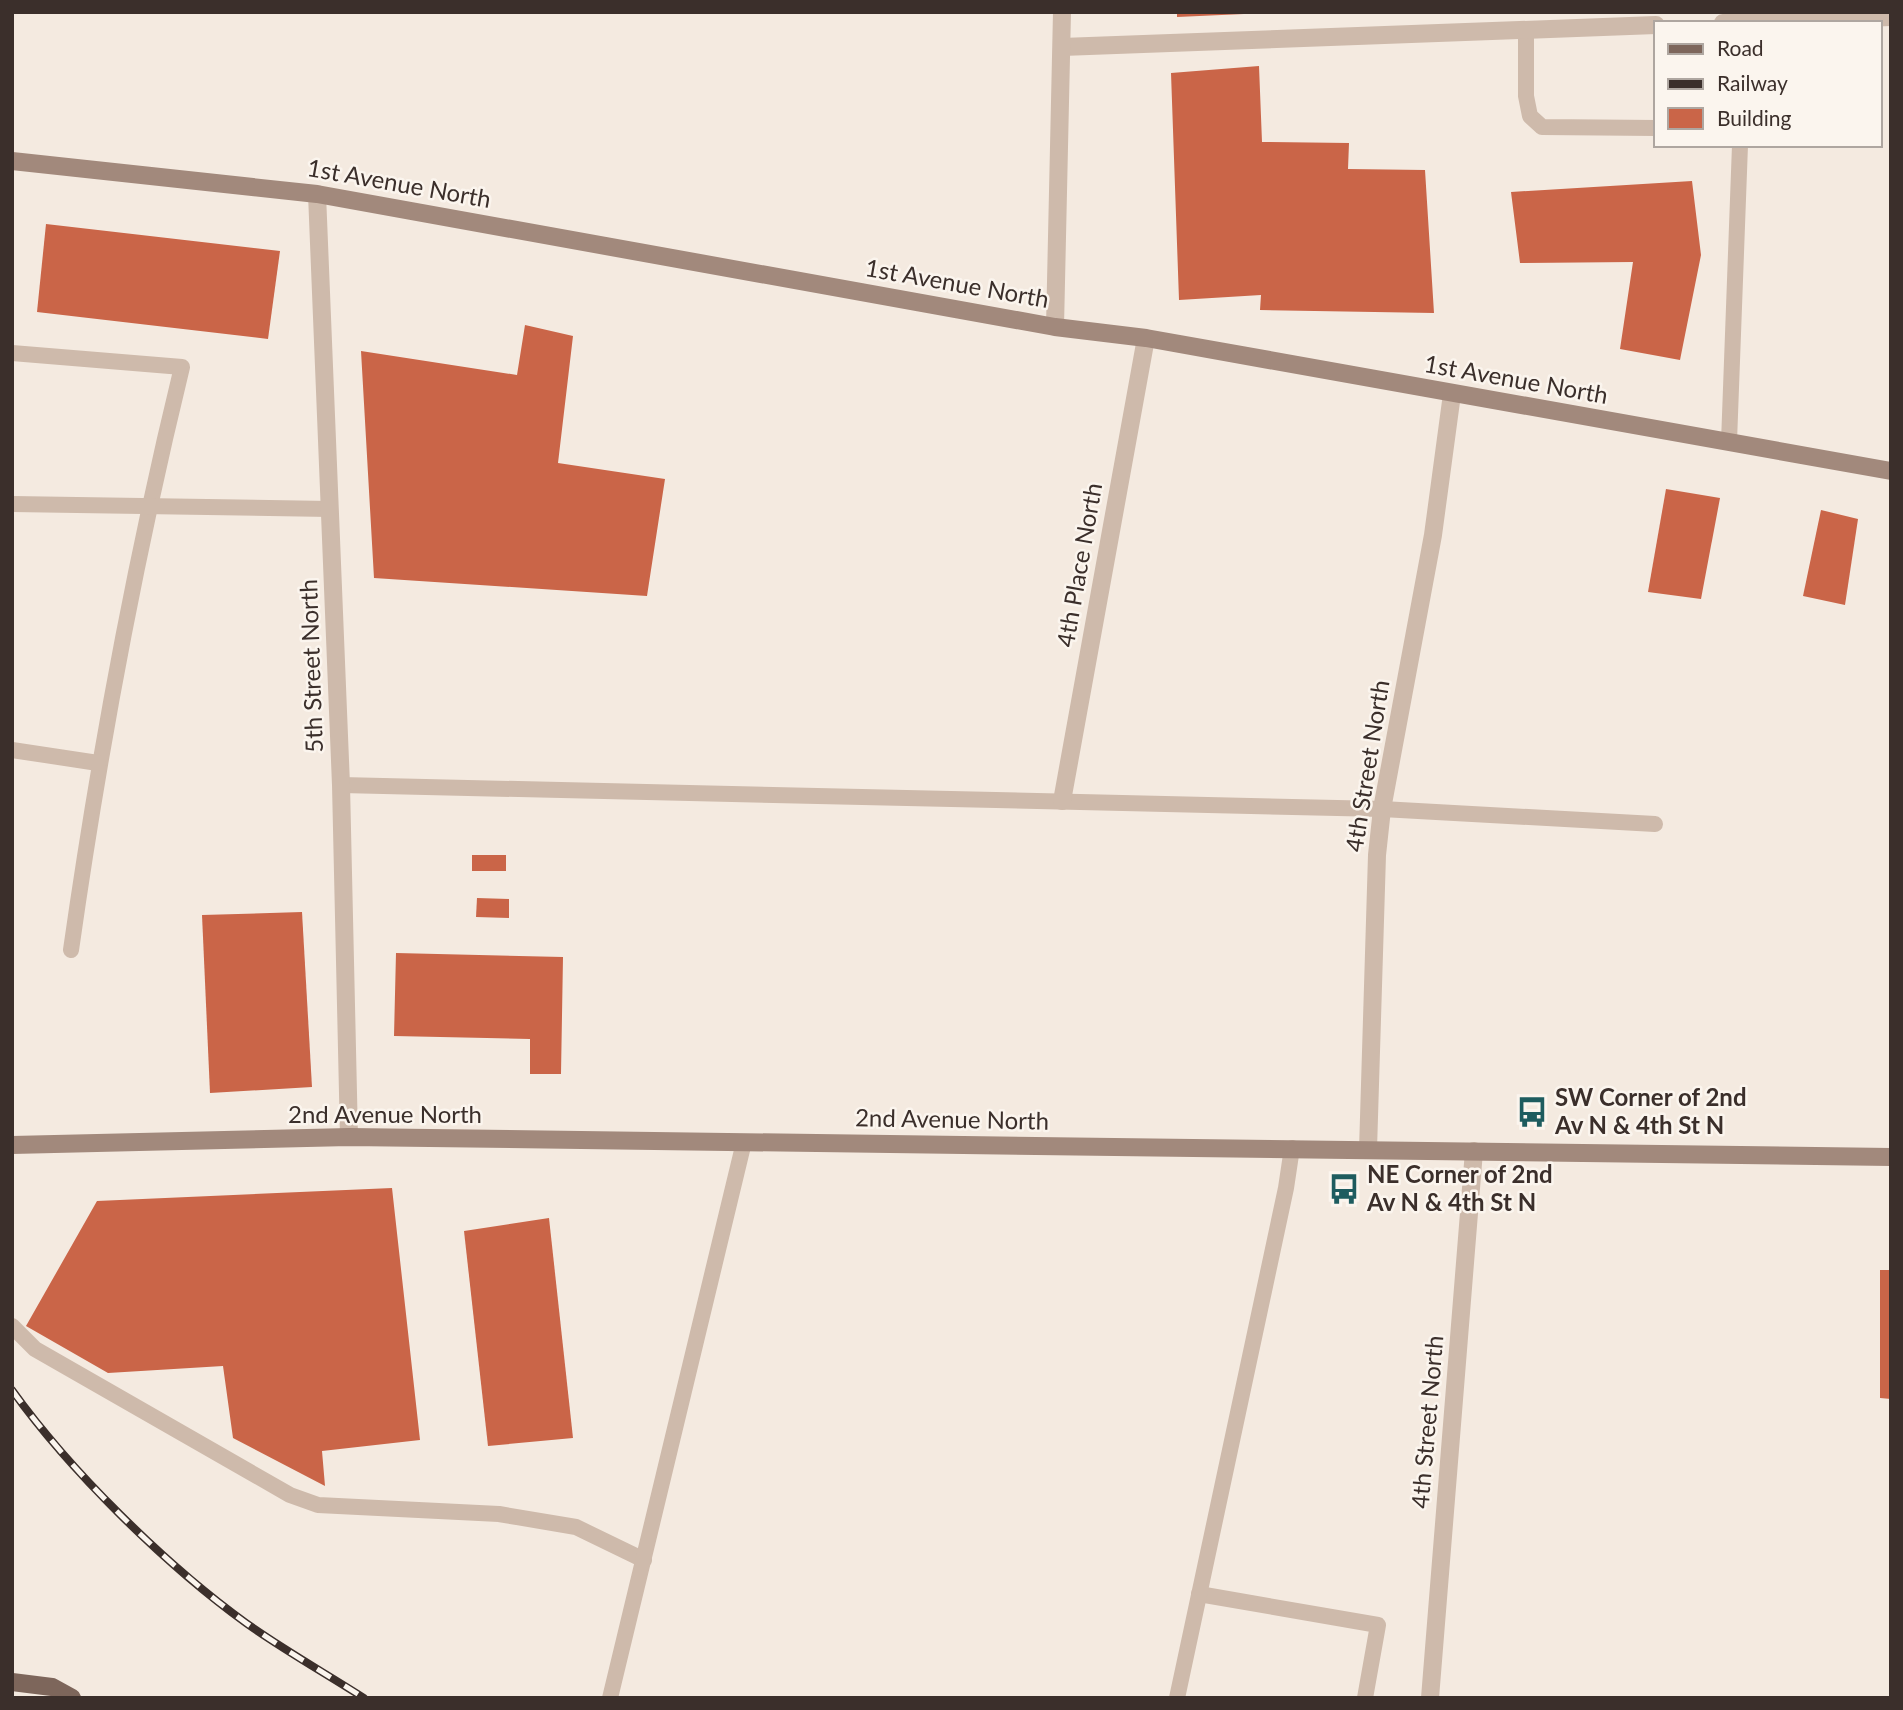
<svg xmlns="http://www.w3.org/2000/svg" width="1903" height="1710" viewBox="0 0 1903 1710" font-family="Lato,sans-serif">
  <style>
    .building { fill: #ca6548 }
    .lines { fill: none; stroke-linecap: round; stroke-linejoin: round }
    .lane { stroke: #cebaab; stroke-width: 16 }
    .street { stroke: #cebaab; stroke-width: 18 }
    .secondary { stroke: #a2897c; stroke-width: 18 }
    .primary { stroke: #7d665b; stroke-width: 18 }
    .rail-casing { stroke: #3b2f2b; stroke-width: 8 }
    .rail { stroke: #fbf5ee; stroke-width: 5; stroke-dasharray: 16; stroke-linecap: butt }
    .labels { text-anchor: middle; stroke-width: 5; stroke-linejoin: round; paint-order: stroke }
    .street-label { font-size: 24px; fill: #3b2f2b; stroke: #fbf5ee }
    .poi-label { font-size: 24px; font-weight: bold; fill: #3b2f2b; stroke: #fbf5ee; text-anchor: start }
  </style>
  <rect width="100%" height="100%" fill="#f4eae0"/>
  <g class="building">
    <path d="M1177 12H1244V14L1177 17Z"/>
    <path d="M1259 66 1262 142 1349 143 1348 169 1425 170 1434 313 1260 310 1261 295 1179 300 1171 73Z"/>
    <path d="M1692 181 1701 255 1680 360 1620 349 1633 262 1520 263 1511 192Z"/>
    <path d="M46 224 280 251 268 339 37 312Z"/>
    <path d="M525 325 573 336 558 463 665 479 647 596 374 578 361 351 517 375Z"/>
    <path d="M1666 489 1720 498 1701 599 1648 592Z"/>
    <path d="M1821 510 1858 519 1845 605 1803 596Z"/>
    <rect x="472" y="855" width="34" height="16"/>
    <path d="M477 898 509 899V918L476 917Z"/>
    <path d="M302 912 312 1087 210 1093 202 915Z"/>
    <path d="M396 953 563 957 561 1074H530V1039L394 1036Z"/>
    <path d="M392 1188 420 1440 322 1451 325 1486 233 1438 223 1366 108 1373 26 1326 97 1201Z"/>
    <path d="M549 1218 573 1438 488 1446 464 1231Z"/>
    <path d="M1880 1270H1891V1399L1880 1398Z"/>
  </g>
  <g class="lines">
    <g class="lane">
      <path d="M1526 30V96L1530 116 1542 127 1656 128"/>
      <path d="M12 353 182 367C135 560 99 753 71 950"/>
      <path d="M1729 442 1740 145"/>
      <path d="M12 504 330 509"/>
      <path d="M12 750 98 763"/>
      <path d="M341 785 1382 809 1655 824"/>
      <path d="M12 1326 35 1349 290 1495 318 1505 499 1514 576 1527 644 1560"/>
      <path d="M1199 1594 1378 1625 1365 1698"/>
      <path d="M610 1698 744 1142"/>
      <path d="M1177 1698 1286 1188 1292 1148"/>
    </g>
    <g class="street">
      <path d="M1723 23 1891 17"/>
      <path d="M1062 47 1656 25"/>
      <path d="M317 194 341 785 349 1137"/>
      <path d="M1055 327 1062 12"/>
      <path d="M1062 801 1146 338"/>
      <path d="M1368 1150 1377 855 1382 809 1433 535 1452 394"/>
      <path d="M1430 1698 1474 1151"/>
    </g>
    <g class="secondary">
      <path d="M12 161 317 194 1055 327 1146 338 1891 471"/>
      <path d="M12 1145 349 1137 1891 1157"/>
    </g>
    <path class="primary" d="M12 1682 52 1687 72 1698"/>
    <defs>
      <path id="rail" d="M12 1390C70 1471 166 1565 246 1623 284 1650 325 1673 364 1698"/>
    </defs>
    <use href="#rail" class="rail-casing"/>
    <use href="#rail" class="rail"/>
  </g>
  <defs>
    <symbol id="bus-bare" viewBox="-9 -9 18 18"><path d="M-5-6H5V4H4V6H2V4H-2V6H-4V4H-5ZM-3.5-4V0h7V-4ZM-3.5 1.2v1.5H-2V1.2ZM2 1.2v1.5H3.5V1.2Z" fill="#1e5c5f" stroke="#fbf5ee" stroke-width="2.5" paint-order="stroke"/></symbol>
  </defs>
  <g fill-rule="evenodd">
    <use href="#bus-bare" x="1510" y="1090" width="44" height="44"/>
    <use href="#bus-bare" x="1322" y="1167" width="44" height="44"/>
  </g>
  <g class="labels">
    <g class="street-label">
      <text transform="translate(399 184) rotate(10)" y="8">1st Avenue North</text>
      <text transform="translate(957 284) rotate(10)" y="8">1st Avenue North</text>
      <text transform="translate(1516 380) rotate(10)" y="8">1st Avenue North</text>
      <text transform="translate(1080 565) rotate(-80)" y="8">4th Place North</text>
      <text transform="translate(312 666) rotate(-92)" y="8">5th Street North</text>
      <text transform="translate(1368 766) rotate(-81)" y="8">4th Street North</text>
      <text x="385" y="1123">2nd Avenue North</text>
      <text transform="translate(952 1120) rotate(1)" y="8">2nd Avenue North</text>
      <text transform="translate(1428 1422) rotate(-85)" y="8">4th Street North</text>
    </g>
    <g class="poi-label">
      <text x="1555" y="1106">SW Corner of 2nd<tspan x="1555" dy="28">Av N &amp; 4th St N</tspan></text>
      <text x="1367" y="1183">NE Corner of 2nd<tspan x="1367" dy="28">Av N &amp; 4th St N</tspan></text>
    </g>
  </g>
  <rect width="1903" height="1710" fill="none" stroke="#3b2f2b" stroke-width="28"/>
  <rect x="1654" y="21" width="228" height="126" fill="#fbf5ee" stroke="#aea6a0" stroke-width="2"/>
  <rect x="1668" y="44" width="35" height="10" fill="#7d665b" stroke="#aea6a0" stroke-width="2"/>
  <text x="1717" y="56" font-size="21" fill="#3b2f2b">Road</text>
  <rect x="1668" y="79" width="35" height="10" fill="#3b2f2b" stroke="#aea6a0" stroke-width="2"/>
  <text x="1717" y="91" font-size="21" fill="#3b2f2b">Railway</text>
  <rect x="1668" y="108" width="35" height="21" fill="#ca6548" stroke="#aea6a0" stroke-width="2"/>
  <text x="1717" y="126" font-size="21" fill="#3b2f2b">Building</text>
</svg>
